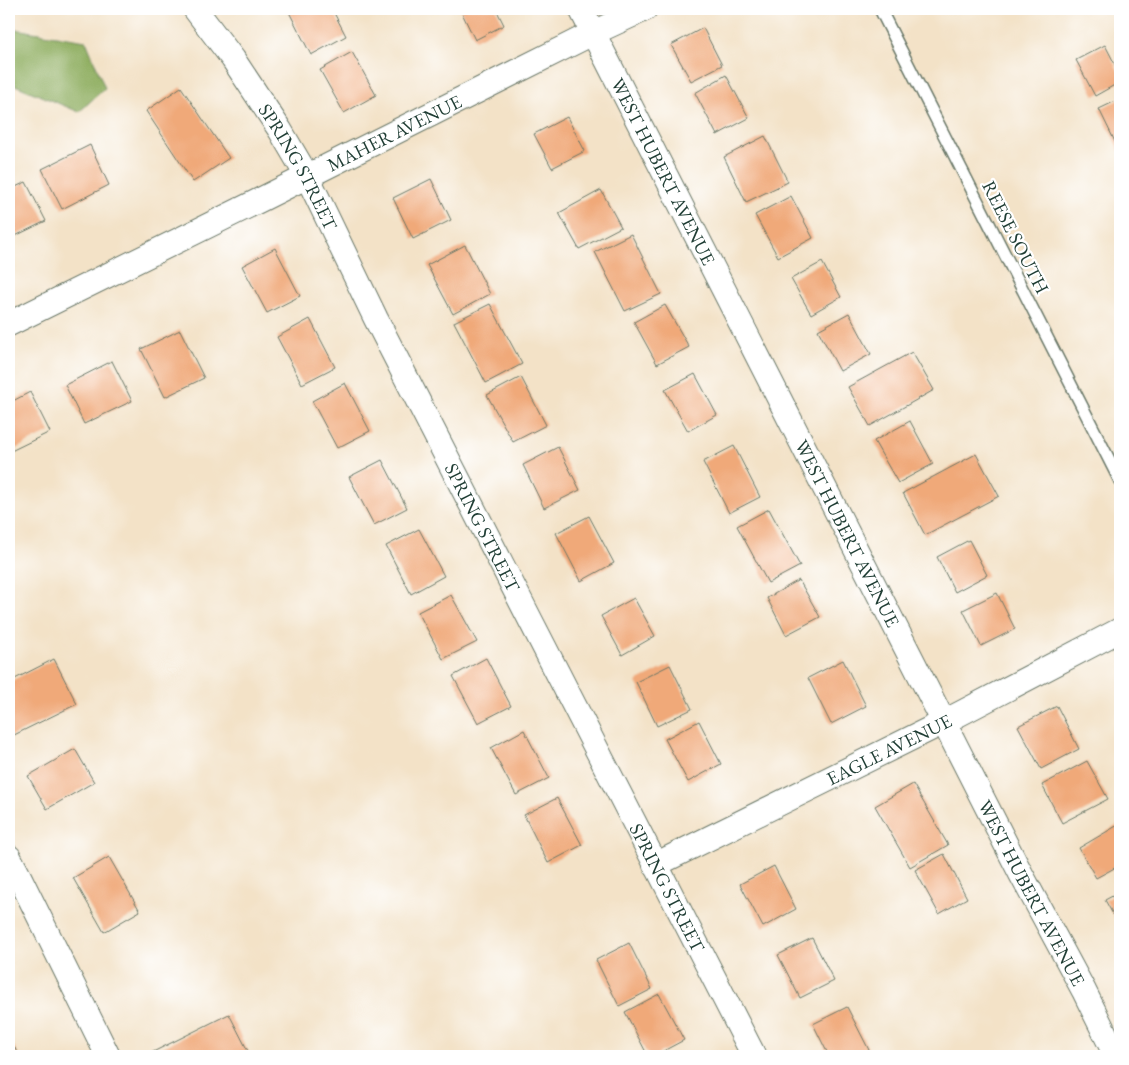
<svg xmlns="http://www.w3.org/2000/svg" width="1129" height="1065" viewBox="0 0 1129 1065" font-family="'EB Garamond',serif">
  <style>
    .forest { fill: #90af62; stroke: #58764b }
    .building { fill: #f0a979 }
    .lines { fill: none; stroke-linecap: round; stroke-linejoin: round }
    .lane-casing { stroke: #697767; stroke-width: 14 }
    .street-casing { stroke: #697767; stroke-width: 26 }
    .lane { stroke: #fff; stroke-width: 11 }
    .street { stroke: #fff; stroke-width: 24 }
    .labels { text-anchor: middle; stroke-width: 4.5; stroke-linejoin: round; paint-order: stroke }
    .street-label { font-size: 19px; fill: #1f3d34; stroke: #fff }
  </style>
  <rect width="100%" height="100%" fill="#fff"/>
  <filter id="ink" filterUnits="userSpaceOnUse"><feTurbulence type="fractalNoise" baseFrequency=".02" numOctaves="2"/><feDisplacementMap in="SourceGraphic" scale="10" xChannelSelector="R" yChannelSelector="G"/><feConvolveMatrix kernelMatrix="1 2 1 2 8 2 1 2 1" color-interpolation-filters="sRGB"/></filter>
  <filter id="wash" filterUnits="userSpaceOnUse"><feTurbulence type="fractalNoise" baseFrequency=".0096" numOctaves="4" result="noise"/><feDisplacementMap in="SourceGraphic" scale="20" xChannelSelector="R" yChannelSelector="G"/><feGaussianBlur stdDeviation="1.12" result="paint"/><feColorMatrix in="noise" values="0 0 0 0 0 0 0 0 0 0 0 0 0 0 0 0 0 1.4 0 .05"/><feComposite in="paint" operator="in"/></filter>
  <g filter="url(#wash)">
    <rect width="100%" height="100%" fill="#f3e2c7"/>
    <path class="forest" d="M9 28 86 41 105 88 79 112 15 85 9 86Z"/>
    <g id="blocks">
      <g class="building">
        <path d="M290 9H332L346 36 311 55 288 10Z"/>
        <path d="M460 9H496L504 25 475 40Z"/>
        <path d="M703 28 722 65 691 81 671 45Z"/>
        <path d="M1105 45 1120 74V82L1095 96 1076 60Z"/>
        <path d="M352 52 376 95 344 113 320 70Z"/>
        <path d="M726 75 749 118 717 135 695 93Z"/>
        <path d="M181 87 229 158 193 182 146 111Z"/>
        <path d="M1120 99V152L1099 109Z"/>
        <path d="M567 117 585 151 552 168 534 134Z"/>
        <path d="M765 136 788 182 746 202 724 157Z"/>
        <path d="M90 145 109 185 62 209 42 169Z"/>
        <path d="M431 179 451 220 413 239 393 198Z"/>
        <path d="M26 182 46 221 9 239V190Z"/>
        <path d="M601 190 621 227 579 249 559 213Z"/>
        <path d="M791 196 813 238 778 257 755 215Z"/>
        <path d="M631 234 661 294 625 311 595 252Z"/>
        <path d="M465 245 490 294 453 314 427 265Z"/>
        <path d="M275 248 300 296 267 313 242 266Z"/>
        <path d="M822 262 841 297 811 314 791 279Z"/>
        <path d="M490 304 522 364 486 383 454 322Z"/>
        <path d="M665 305 689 347 657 364 634 322Z"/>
        <path d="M849 313 871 354 840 371 818 330Z"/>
        <path d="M310 319 335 367 302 384 277 337Z"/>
        <path d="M180 330 204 378 165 397 141 349Z"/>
        <path d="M912 352 934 390 870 426 848 387Z"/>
        <path d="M112 361 132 401 84 424 65 385Z"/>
        <path d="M695 374 717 415 688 431 665 390Z"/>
        <path d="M521 377 546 425 513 442 487 395Z"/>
        <path d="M345 383 370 431 337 448 312 401Z"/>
        <path d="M30 392 50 432 9 452V403Z"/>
        <path d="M910 421 933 464 898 483 874 441Z"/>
        <path d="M734 446 760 497 729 513 703 462Z"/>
        <path d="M558 447 580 490 544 508 523 465Z"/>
        <path d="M976 454 999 496 925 535 903 493Z"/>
        <path d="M382 460 407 508 374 525 349 477Z"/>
        <path d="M769 509 800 566 768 583 737 526Z"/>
        <path d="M589 516 614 563 581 581 556 533Z"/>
        <path d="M419 529 444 576 411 594 386 546Z"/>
        <path d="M969 540 987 575 955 592 937 557Z"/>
        <path d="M799 580 820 617 786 635 767 598Z"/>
        <path d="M997 593 1015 629 981 646 963 610Z"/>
        <path d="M451 595 477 642 443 659 418 612Z"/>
        <path d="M634 598 655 636 622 655 601 616Z"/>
        <path d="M486 658 511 706 478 723 453 676Z"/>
        <path d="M54 659 77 704 10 737 9 734V682Z"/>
        <path d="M843 660 866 706 831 724 808 678Z"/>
        <path d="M670 665 692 709 657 726 636 682Z"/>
        <path d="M1057 706 1079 749 1041 769 1018 726Z"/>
        <path d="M699 721 721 764 688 782 665 739Z"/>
        <path d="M524 730 549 778 516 795 491 748Z"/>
        <path d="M75 749 94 782 47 809 28 776Z"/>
        <path d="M1087 761 1108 799 1062 823 1042 785Z"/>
        <path d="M913 784 948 845 910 867 875 806Z"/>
        <path d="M557 798 582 845 548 863 524 815Z"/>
        <path d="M1118 825 1120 829V865L1096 878 1079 848Z"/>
        <path d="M944 854 967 898 939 914 915 870Z"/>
        <path d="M109 857 140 911 104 932 73 878Z"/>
        <path d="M774 866 796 909 763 927 740 884Z"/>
        <path d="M1120 892V927L1105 900Z"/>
        <path d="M812 938 834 981 800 998 778 955Z"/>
        <path d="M629 943 652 989 619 1006 596 960Z"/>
        <path d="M659 994 684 1040 654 1056H648L625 1012Z"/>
        <path d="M847 1007 869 1050 857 1056H829L813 1024Z"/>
        <path d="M229 1014 249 1053 242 1056H152L151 1053Z"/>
        <path d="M9 1037 19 1056H9Z"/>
      </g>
    </g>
  </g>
  <g filter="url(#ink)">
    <use href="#blocks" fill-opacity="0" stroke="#697767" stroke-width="1"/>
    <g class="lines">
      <defs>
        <path id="lane" d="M880 9 1120 481"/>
        <g id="street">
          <path id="s1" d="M195 9 233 59 280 130 307 176 376 319 754 1056"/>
          <path id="s2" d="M581 9 1021 874 1084 991 1116 1056"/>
          <path id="s3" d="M9 324 258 201 593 33 645 9"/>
          <path d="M9 857 19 876 108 1056"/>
          <path id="s4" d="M655 865 944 722 1120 630"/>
        </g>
      </defs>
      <use href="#lane" class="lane-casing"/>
      <use href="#street" class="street-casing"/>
      <use href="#lane" class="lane"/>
      <use href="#street" class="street"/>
    </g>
  </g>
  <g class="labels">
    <g class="street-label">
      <text dy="7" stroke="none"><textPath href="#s3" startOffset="430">MAHER AVENUE</textPath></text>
      <text dy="7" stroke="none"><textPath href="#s1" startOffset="189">SPRING STREET</textPath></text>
      <text dy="7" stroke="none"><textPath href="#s2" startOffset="182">WEST HUBERT AVENUE</textPath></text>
      <text transform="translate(1016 237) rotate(63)" y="7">REESE SOUTH</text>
      <text dy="7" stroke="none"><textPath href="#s1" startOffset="594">SPRING STREET</textPath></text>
      <text dy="7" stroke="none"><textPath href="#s2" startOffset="588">WEST HUBERT AVENUE</textPath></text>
      <text dy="7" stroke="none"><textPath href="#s4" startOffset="261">EAGLE AVENUE</textPath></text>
      <text dy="7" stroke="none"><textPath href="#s1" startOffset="999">SPRING STREET</textPath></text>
      <text dy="7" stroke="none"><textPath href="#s2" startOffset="992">WEST HUBERT AVENUE</textPath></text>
    </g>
  </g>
  <rect width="1129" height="1065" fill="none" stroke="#fff" stroke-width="30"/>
</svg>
